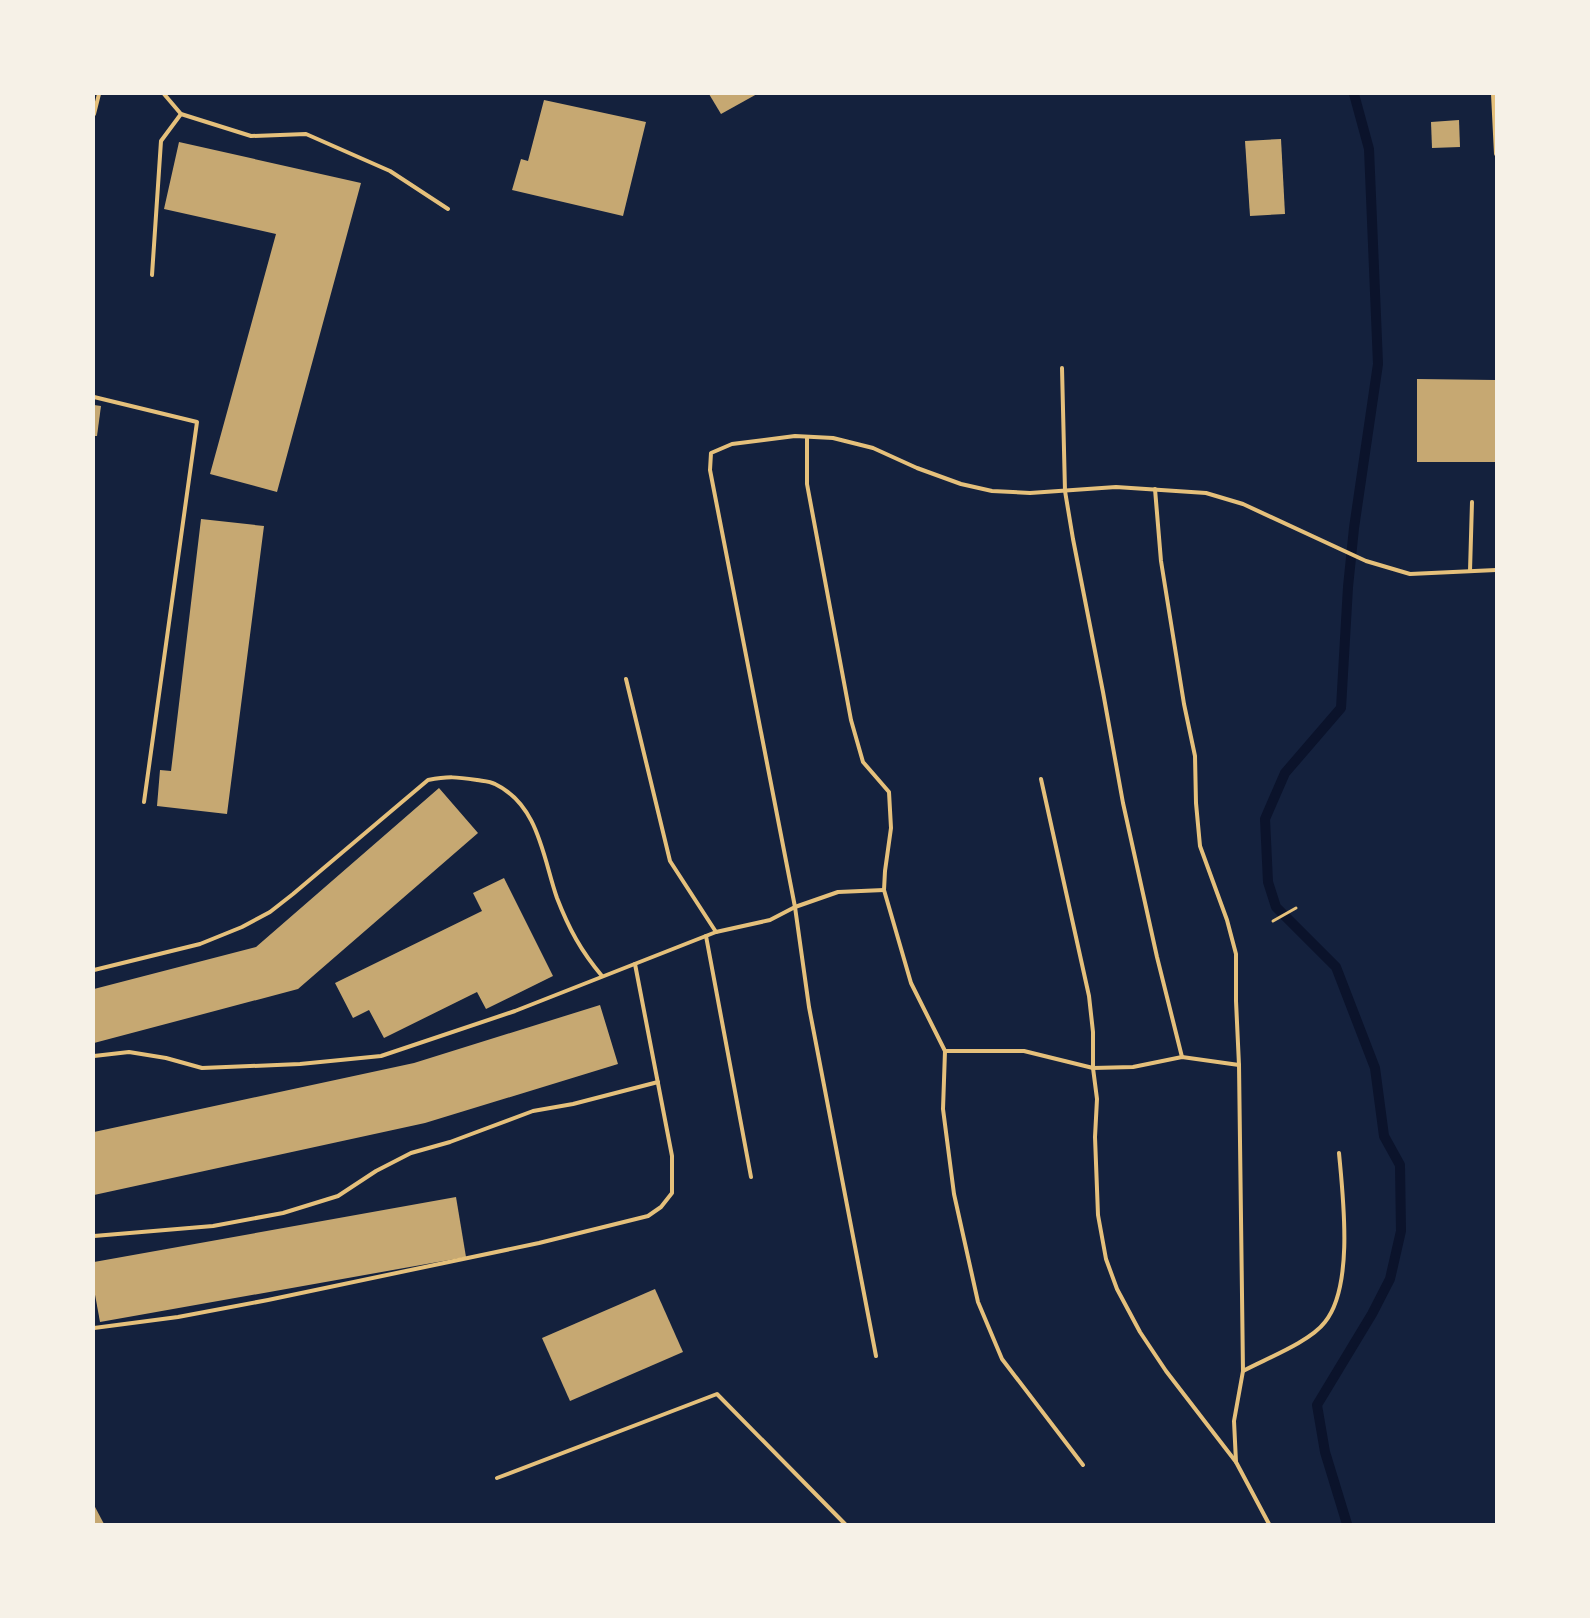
<svg xmlns="http://www.w3.org/2000/svg" width="1590" height="1618" viewBox="0 0 1590 1618" font-family="Raleway,sans-serif">
  <style>
    .lines { fill: none; stroke-linecap: round; stroke-linejoin: round }
    .stream { stroke: #0b132b; stroke-width: 10 }
    .building { fill: #c6a872 }
    .path { stroke: #e5c07b; stroke-width: 3 }
    .service { stroke: #e5c07b; stroke-width: 4 }
  </style>
  <rect width="100%" height="100%" fill="#14213d"/>
  <g class="lines">
    <path class="stream" d="M1347 1524 1325 1452 1317 1405 1372 1314 1390 1279 1401 1231 1400 1165 1384 1136 1375 1068 1336 967 1276 907 1268 882 1265 819 1285 773 1341 708 1348 587 1354 528 1378 364 1369 149 1354 94"/>
  </g>
  <g class="building">
    <path d="M709 94H757L721 114Z"/>
    <path d="M544 100 646 122 623 216 512 190 521 159 528 161Z"/>
    <path d="M1459 120 1460 147 1432 148 1431 122Z"/>
    <path d="M1281 139 1285 214 1250 216 1245 141Z"/>
    <path d="M179 142 361 183 277 492 210 474 276 234 164 209Z"/>
    <path d="M1417 379 1496 380V462H1417Z"/>
    <path d="M94 405 101 406 97 436H94Z"/>
    <path d="M201 519 264 526 227 814 157 806 160 770 171 771Z"/>
    <path d="M439 788 478 833 298 989 94 1043V989L256 947Z"/>
    <path d="M504 878 553 976 486 1009 477 992 384 1038 369 1010 353 1018 335 983 482 911 473 893Z"/>
    <path d="M600 1005 618 1064 425 1123 94 1195V1132L414 1063Z"/>
    <path d="M456 1197 466 1257 100 1322 94 1289V1262Z"/>
    <path d="M655 1289 683 1352 570 1401 542 1338Z"/>
    <path d="M94 1505 104 1524H94Z"/>
  </g>
  <g class="lines">
    <path class="path" d="M1273 921 1296 908"/>
    <g class="service">
      <path d="M164 94 181 114 251 136 306 134 390 171 448 209"/>
      <path d="M1493 94 1496 154"/>
      <path d="M94 114 99 94"/>
      <path d="M152 275 161 141 181 114"/>
      <path d="M1062 368 1065 491 1073 539 1103 692 1123 803 1157 957 1182 1057"/>
      <path d="M94 397 197 422 144 802"/>
      <path d="M807 437V484L851 720 863 762 889 792 891 828 885 871 884 890 911 983 945 1051 943 1109 954 1194 978 1302 1002 1359 1083 1465"/>
      <path d="M1155 489 1161 561 1184 704 1195 756 1196 803 1200 846 1227 920 1236 954V1001L1239 1065 1243 1371 1234 1421 1236 1462"/>
      <path d="M1470 571 1472 502"/>
      <path d="M626 679 670 861 716 932"/>
      <path d="M1041 779 1089 996 1093 1032V1068L1097 1099 1095 1137 1098 1215 1106 1259 1117 1289 1140 1332 1166 1371 1236 1462 1269 1524"/>
      <path d="M706 936 751 1177"/>
      <path d="M94 970 200 944 242 927 270 912 293 894 428 780C449 776 456 777 477 780 483 781 490 781 495 784 539 805 543 858 557 898 569 929 581 951 602 976"/>
      <path d="M945 1051H1024L1093 1068 1133 1067 1182 1057 1239 1065"/>
      <path d="M94 1056 129 1052 166 1058 202 1068 300 1064 381 1056 515 1011 716 932 770 920 795 907 838 892 884 890"/>
      <path d="M94 1236 213 1226 283 1213 338 1196 376 1171 411 1153 450 1142 533 1111 573 1104 658 1082"/>
      <path d="M94 1328 178 1317 268 1300 539 1243 648 1216 661 1207 672 1193V1156L635 964"/>
      <path d="M876 1356 809 1007 795 907 710 470 711 453 732 444 795 436 833 438 873 448 917 468 961 484 992 491 1030 493 1116 487 1206 493 1243 504 1366 561 1410 574 1496 570"/>
      <path d="M1243 1371C1265 1359 1310 1342 1325 1322 1354 1286 1343 1197 1339 1153"/>
      <path d="M497 1478 717 1394 845 1524"/>
    </g>
  </g>
  <rect width="1590" height="1618" fill="none" stroke="#f6f1e7" stroke-width="190"/>
</svg>
